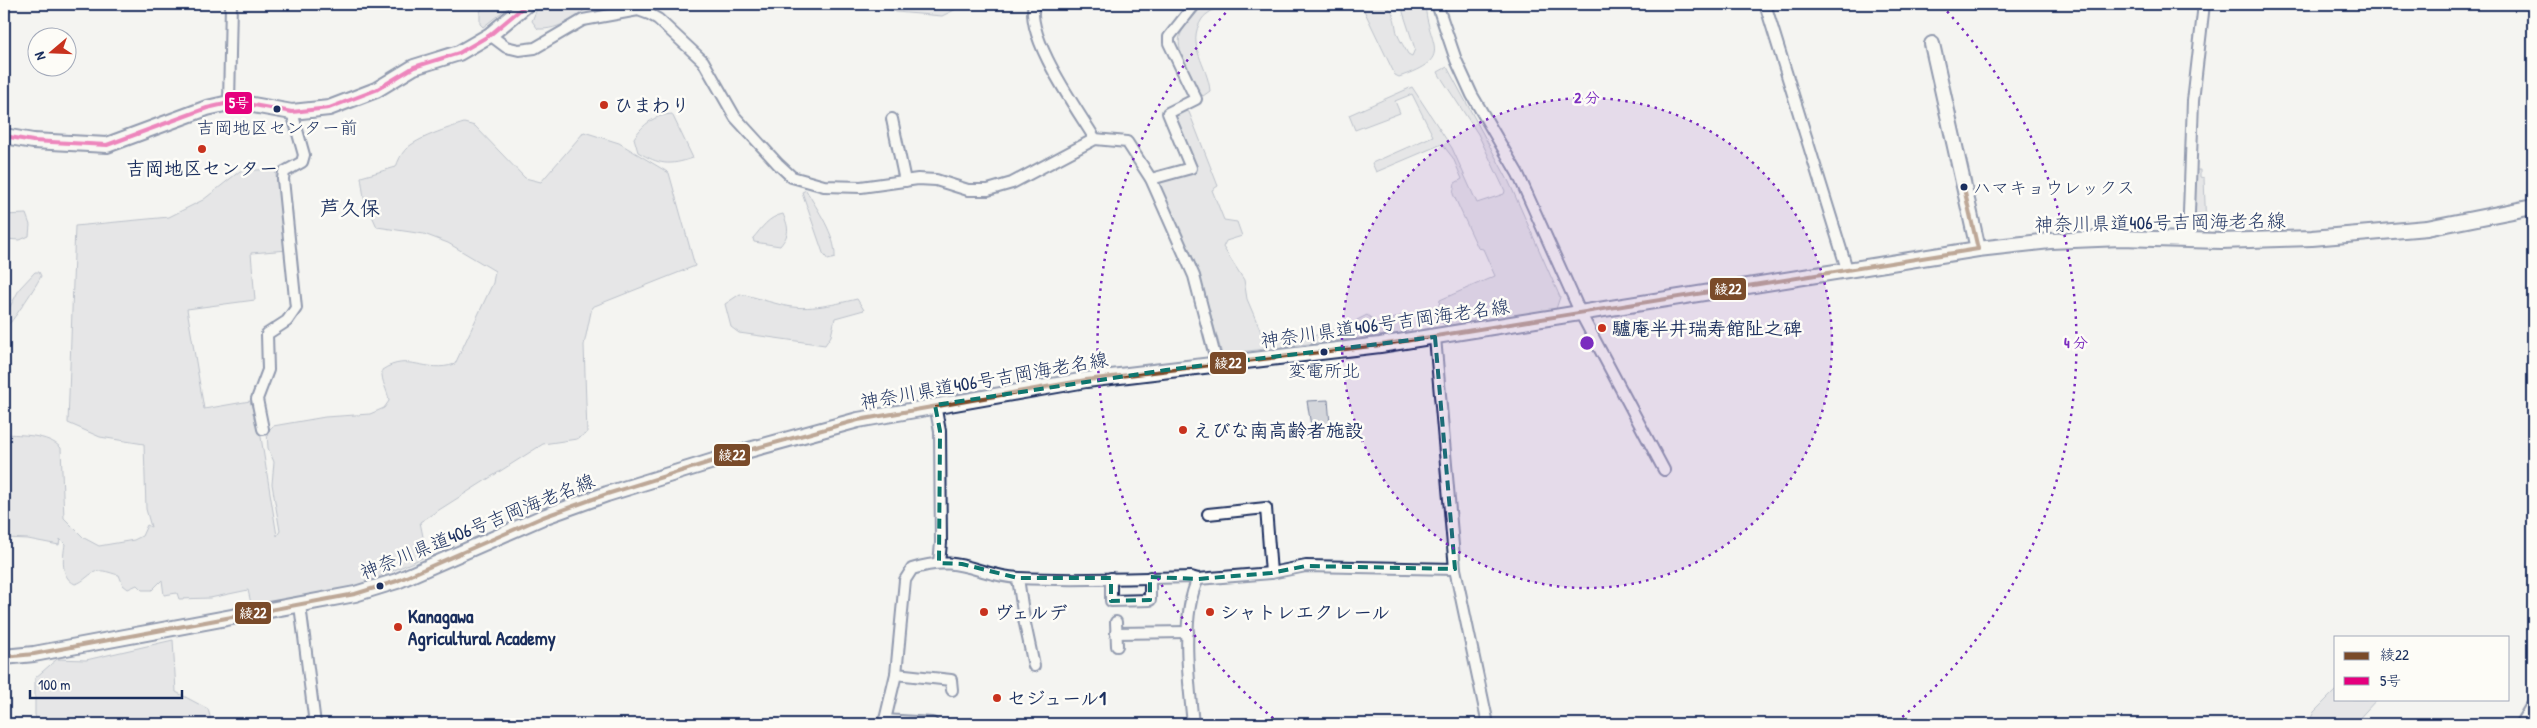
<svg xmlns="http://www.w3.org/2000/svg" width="2537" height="728" viewBox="0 0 2537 728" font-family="'Patrick Hand','Klee One',sans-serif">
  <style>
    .green { fill: #d4d6db; stroke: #78829c }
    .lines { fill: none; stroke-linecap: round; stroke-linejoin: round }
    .street-casing { stroke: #1b2f5e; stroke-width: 14 }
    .secondary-casing { stroke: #1b2f5e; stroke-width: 18 }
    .primary-casing { stroke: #1b2f5e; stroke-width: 20 }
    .street { stroke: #fdfcf7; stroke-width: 10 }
    .secondary { stroke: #fdfcf7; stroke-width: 14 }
    .primary { stroke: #fdfcf7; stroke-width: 16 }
    .bus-1-casing { stroke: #fdfcf7; stroke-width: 8 }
    .bus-2-casing { stroke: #fdfcf7; stroke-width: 8 }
    .bus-1 { stroke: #7a4b2a; stroke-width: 4 }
    .bus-2 { stroke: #e5007d; stroke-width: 4 }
    .marked { fill: none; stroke: #0f766e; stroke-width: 4; stroke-dasharray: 10 6; stroke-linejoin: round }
    .ring { fill: none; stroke: #7b2cbf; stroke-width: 2.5; stroke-dasharray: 2.5 5 }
    .poi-dot { fill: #c8321e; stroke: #fdfcf7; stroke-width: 2 }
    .bus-dot { fill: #1b2f5e; stroke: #fdfcf7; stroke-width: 2 }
    .labels { text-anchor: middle; stroke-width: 5; stroke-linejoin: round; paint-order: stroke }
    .bus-label { font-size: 18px; fill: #1b2f5e; stroke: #fdfcf7 }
    .poi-label { font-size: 19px; font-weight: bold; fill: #1b2f5e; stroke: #fdfcf7; text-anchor: start }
    .street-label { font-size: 19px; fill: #1b2f5e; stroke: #fdfcf7 }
    .neighbourhood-label { font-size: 20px; font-weight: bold; fill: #1b2f5e; stroke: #fdfcf7 }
    .centre { fill: #7b2cbf; stroke: #fdfcf7; stroke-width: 2.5 }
    .ring-label { font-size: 15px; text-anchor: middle; font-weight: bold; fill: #7b2cbf; stroke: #fdfcf7; stroke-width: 5; stroke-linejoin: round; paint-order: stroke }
    .line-badge { stroke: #fdfcf7; stroke-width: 2 }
    .badge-label { font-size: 14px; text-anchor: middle; font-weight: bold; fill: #fff }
  </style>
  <rect width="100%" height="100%" fill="#f4f4f1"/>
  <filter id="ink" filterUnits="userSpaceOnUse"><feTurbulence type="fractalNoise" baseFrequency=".02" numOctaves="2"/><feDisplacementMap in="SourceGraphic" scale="10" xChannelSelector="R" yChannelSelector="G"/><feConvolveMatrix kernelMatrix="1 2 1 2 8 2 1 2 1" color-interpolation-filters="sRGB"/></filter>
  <g filter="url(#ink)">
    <g class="green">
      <path d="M485 4H511V5L483 27 480 24V12Z"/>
      <path d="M544 4H592C576 17 560 30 538 29L532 21 536 11Z"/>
      <path d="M804 4H967L942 16 896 12 879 6 824 7Z"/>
      <path d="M1204 4H1220C1215 10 1206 13 1202 19 1185 45 1208 65 1210 91L1203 96C1195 88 1192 79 1187 69 1170 31 1183 32 1204 4Z"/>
      <path d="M1361 4C1386 4 1392 1 1396 28 1397 37 1404 46 1408 54L1412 56 1415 49 1403 12 1405 4H1425C1428 47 1456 57 1399 77L1395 75Z"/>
      <path d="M1447 67 1509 182 1560 297 1556 309 1445 326 1437 318 1440 300 1495 276 1483 249 1478 248 1453 194 1455 183 1462 179 1453 158 1442 144 1376 172 1372 163 1433 136 1412 94 1395 101 1400 113 1355 130 1349 115 1412 87 1452 148 1477 203 1504 194 1505 191 1478 134 1440 76 1438 72Z"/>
      <path d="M1184 110 1189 112 1218 186 1212 190 1224 220 1237 222 1242 236 1226 241 1223 247 1244 280 1247 299 1264 339 1270 341 1294 332 1306 339C1315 336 1325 331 1334 330 1344 328 1351 334 1357 320L1367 315 1379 324 1403 315 1412 328 1411 332 1222 354 1199 274 1156 187 1160 181 1195 171 1174 114Z"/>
      <path d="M672 114 693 158C669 166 660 165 638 152L634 138C643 124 655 115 672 114Z"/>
      <path d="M464 123 475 126 525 178 541 182 584 132 619 143 669 173 695 266 592 307 584 345 587 433 577 439 543 444 420 522 427 556 344 592 252 608 248 590 210 598 179 599 177 593 164 595 162 580 152 590H142L137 585 128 589 123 585 119 575C113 574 105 570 99 571 89 572 85 582 75 584 60 577 63 558 65 544L60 539 59 545 28 539 4 538V434C21 435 48 434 61 448L64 518 84 538 99 546 134 540 142 536 147 525 151 527 146 509 144 444 100 437 68 423 75 226 169 217 203 200 240 171 275 169 288 250 251 253 255 300 187 309 204 409 250 401 260 431 277 536 280 531 272 484 274 462 268 448 267 432 273 426 325 417 370 414 384 408 389 401C388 390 381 383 382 370 409 352 425 374 455 364L493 283 495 271 448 243 424 234 377 227 364 198 361 177 396 167C398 161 401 154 406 149 417 138 448 128 464 123Z"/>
      <path d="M2196 170H2200V177L2204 178 2206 229 2208 230 2206 235H2193Z"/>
      <path d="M806 190C817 209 836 235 835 258L828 260 823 253 802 192Z"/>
      <path d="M26 214 30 225 29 236 20 240 4 239V215Z"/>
      <path d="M783 214C789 228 790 234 780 246L754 242 753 238C762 228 768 217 783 214Z"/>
      <path d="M35 272H39L41 276C38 283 13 321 8 325L4 323V318L20 288Z"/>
      <path d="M740 294C753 296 765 301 778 304 803 312 832 305 857 299L864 310 835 318 831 336 825 345 739 333 731 327 725 304Z"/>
      <path d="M1328 400 1330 424 1311 426 1307 401Z"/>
      <path d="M173 640 176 692 208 709 212 724H38L35 715V678L57 659 86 660Z"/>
      <path d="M2336 690V699H2377L2354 724H2308L2314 712Z"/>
    </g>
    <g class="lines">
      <defs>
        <g id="street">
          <path d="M1034 4C1025 37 1077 109 1095 139"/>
          <path d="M1437 4 1456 60 1472 95 1518 174 1581 314 1664 470"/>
          <path d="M1765 4 1847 269"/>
          <path d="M490 35 506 47 519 50 535 48 583 20 638 10 649 14 658 19 703 61 735 117 778 164 792 177 824 186 861 187 918 179 936 180 968 190H988L1012 183 1095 139 1127 142 1151 179 1194 276 1217 364"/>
          <path d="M229 103 231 4"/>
          <path d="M892 119 905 181"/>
          <path d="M1151 179 1191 168 1168 113 1196 99 1169 43V37L1195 4"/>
          <path d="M2188 240 2193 101 2204 4"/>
          <path d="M1435 337 1455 569 1488 724"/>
          <path d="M935 405 940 431 941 543 939 563"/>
          <path d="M263 429 257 399 268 370 267 334 287 321 296 308 283 179 284 172 302 162 304 155 292 112"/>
          <path d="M1208 514 1266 508 1271 573"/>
          <path d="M1018 578 1024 619 1034 666"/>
          <path d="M1111 578V601L1150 600V577"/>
          <path d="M300 605 315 724"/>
          <path d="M1116 622 1117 646"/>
          <path d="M1116 633 1188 632"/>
          <path d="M896 674 951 680 952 690"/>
          <path d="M884 720 932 723"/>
          <path d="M884 724 896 674 905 580 912 569C960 553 976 576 1019 578 1076 581 1134 578 1191 577L1198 579 1271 573 1306 566 1455 569"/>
          <path d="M1193 724C1189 684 1180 616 1198 579"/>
        </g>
        <g id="secondary">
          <path d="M1932 44 1978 249"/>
          <path d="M4 136 33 141 107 145 207 108 229 103H242L292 112 329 108 376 90 414 67 459 53 490 35 527 4"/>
          <path d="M4 657 34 654 355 594 397 581 543 517 607 494 749 450 858 420 1086 380 1380 345 1978 249 2050 241 2121 238 2221 241 2312 238 2427 228 2533 207"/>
        </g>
        <path id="primary" d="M2524 724 2533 709"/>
      </defs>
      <use href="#street" class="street-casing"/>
      <use href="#secondary" class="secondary-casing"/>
      <use href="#primary" class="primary-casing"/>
      <use href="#street" class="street"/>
      <use href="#secondary" class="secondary"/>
      <use href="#primary" class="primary"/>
      <defs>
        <g id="bus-1">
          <path d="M1963 184 1978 249"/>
          <path d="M4 657 34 654 355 594 397 581 543 517 607 494 749 450 858 420 1086 380 1380 345 1978 249"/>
        </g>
        <path id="bus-2" d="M4 136 33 141 107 145 207 108 229 103H242L292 112 329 108 376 90 414 67 459 53 490 35 527 4"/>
      </defs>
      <use href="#bus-1" class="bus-1-casing"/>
      <use href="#bus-2" class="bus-2-casing"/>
      <use href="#bus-1" class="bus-1"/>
      <use href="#bus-2" class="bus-2"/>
    </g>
  </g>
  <path d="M0 0H2537V728H0ZM1435 337 1455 569 1306 566 1271 573 1198 579 1150 577V600L1111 601V578H1018L962 564 939 563 940 431 935 405 1166 370Z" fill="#f4f4f1" fill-opacity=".55" fill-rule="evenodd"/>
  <path class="marked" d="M1435 337 1455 569 1306 566 1271 573 1198 579 1150 577V600L1111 601V578H1018L962 564 939 563 940 431 935 405 1166 370Z"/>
  <circle cx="1587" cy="343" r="245" fill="#7b2cbf" fill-opacity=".12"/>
  <g class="ring">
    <circle cx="1587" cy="343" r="245"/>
    <path d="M1279 723A489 489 0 0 1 1232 6M1942 6A489 489 0 0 1 1895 723"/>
  </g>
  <g class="poi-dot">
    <circle cx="604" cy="105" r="5"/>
    <circle cx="202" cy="149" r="5"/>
    <circle cx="1602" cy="328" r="5"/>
    <circle cx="1183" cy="430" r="5"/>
    <circle cx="984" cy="612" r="5"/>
    <circle cx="1210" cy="612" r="5"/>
    <circle cx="398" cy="627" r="5"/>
    <circle cx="997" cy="698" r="5"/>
  </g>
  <g class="bus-dot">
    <circle cx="277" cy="109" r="4.5"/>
    <circle cx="1964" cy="187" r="4.5"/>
    <circle cx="1324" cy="352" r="4.5"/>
    <circle cx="380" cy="586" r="4.5"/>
  </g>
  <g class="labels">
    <g class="bus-label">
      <text x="277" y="134">吉岡地区センター前</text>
      <text x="1973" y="194" text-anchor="start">ハマキョウレックス</text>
      <text x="1324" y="377">変電所北</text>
    </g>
    <g class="poi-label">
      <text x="614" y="112">ひまわり</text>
      <text x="202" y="175" text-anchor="middle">吉岡地区センター</text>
      <text x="1612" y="335">驢庵半井瑞寿館阯之碑</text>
      <text x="1193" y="437">えびな南高齢者施設</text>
      <text x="994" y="619">ヴェルデ</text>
      <text x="1220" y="619">シャトレエクレール</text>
      <text x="408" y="623">Kanagawa<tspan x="408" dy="22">Agricultural Academy</tspan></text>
      <text x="1007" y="705">セジュール1</text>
    </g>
    <g class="street-label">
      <text transform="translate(2160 222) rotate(-1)" y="7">神奈川県道406号吉岡海老名線</text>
      <text transform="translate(1385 323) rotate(-8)" y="7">神奈川県道406号吉岡海老名線</text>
      <text transform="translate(984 380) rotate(-10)" y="7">神奈川県道406号吉岡海老名線</text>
      <text transform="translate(477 526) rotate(-22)" y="7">神奈川県道406号吉岡海老名線</text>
    </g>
    <g class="neighbourhood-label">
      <text x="350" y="215">芦久保</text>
    </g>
  </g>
  <circle cx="1587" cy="343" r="8" class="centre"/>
  <g class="ring-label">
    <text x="1587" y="103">2 分</text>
    <text x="2076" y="348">4 分</text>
  </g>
  <g class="line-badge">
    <rect x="224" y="91" width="29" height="24" rx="5" fill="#e5007d"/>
    <rect x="1709" y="277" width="38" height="24" rx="5" fill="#7a4b2a"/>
    <rect x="1209" y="351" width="38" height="24" rx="5" fill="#7a4b2a"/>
    <rect x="713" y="443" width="38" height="24" rx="5" fill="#7a4b2a"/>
    <rect x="234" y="601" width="38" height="24" rx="5" fill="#7a4b2a"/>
  </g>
  <g class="badge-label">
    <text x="239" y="108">5号</text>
    <text x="1728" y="294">綾22</text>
    <text x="1228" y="368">綾22</text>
    <text x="732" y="460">綾22</text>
    <text x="253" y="618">綾22</text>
  </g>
  <rect width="2537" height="728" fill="none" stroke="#fdfcf7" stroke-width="20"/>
  <rect x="10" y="10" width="2517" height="708" fill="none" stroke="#1b2f5e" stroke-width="2" filter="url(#ink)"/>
  <rect x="2334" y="636" width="175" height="65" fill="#fdfcf7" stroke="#a3aaba"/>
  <rect x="2344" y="652" width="25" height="8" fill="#7a4b2a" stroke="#a3aaba"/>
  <text x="2380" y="660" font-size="15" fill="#1b2f5e">綾22</text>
  <rect x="2344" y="677" width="25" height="8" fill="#e5007d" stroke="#a3aaba"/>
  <text x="2380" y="686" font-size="15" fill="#1b2f5e">5号</text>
  <g transform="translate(52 52) rotate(251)"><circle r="24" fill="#fdfcf7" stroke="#a3aaba"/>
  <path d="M0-4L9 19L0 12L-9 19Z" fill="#c8321e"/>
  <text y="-8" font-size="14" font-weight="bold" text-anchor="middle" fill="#1b2f5e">N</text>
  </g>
  <path d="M30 690v8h152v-8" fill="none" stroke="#1b2f5e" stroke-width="2.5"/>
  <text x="38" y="690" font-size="15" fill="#1b2f5e" stroke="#fdfcf7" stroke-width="4" paint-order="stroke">100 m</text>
</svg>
